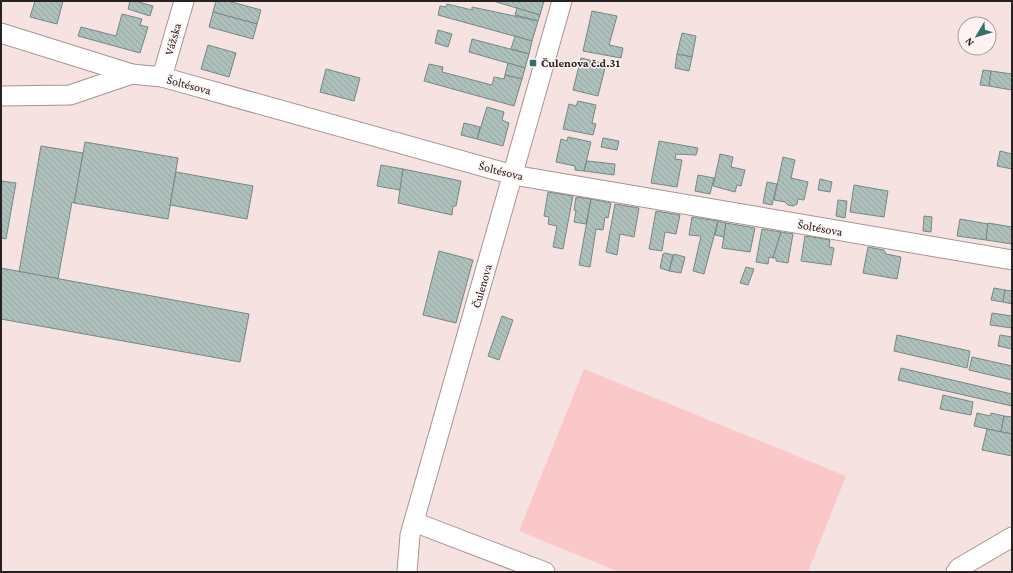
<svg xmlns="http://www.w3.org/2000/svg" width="1013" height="573" viewBox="0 0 1013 573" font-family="'Crimson Pro',serif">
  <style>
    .park { fill: #fac8c8 }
    .building { fill: url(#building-back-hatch); stroke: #758884 }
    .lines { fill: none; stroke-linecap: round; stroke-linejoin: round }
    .minor-casing { stroke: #a69494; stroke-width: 21 }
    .minor { stroke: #fff; stroke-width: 19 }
    .poi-dot { fill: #2d7369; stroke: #fef2f2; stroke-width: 1.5 }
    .labels { text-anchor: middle; stroke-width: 3; stroke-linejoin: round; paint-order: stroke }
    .street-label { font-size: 12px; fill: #282121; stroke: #fef2f2 }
    .poi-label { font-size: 12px; font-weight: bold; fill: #282121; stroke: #fef2f2; text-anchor: start }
  </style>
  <defs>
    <pattern id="building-back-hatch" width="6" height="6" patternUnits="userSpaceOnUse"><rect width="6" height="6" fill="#adc0bc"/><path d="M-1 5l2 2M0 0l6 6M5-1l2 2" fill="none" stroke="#95a5a1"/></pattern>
  </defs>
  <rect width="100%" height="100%" fill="#f7e2e2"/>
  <path class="park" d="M584 369 846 476 808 572H619L519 531Z"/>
  <g class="building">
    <path d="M35 1H63L57 24 30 17Z"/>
    <path d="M130 1H135L153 6 150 16 128 9Z"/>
    <path d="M216 1H228L261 10 257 24 213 12Z"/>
    <path d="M493 1H544L540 15Z"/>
    <path d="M447 4 472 10V7L538 21 532 41 438 15 440 6 446 7Z"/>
    <path d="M517 8 540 15 538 21 515 15Z"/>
    <path d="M592 11 617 16 609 45 623 48 621 58 583 51Z"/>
    <path d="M213 12 257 24 253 39 209 27Z"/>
    <path d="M122 14 142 19 140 25 148 27 140 53 78 36 81 27 116 36Z"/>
    <path d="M438 30 452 34 448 47 435 43Z"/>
    <path d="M682 33 696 36 692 57 677 54Z"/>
    <path d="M515 36 532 41 529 54 511 49Z"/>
    <path d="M472 39 529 54 525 68 469 52Z"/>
    <path d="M208 45 236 53 229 77 201 69Z"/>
    <path d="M677 54 692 57 689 71 675 68Z"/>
    <path d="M581 58 606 64 598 96 573 90Z"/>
    <path d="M508 63 525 68 522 79 505 75Z"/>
    <path d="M429 64 443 67 442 72 492 85 494 77 504 79 505 75 522 79 514 106 424 81Z"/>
    <path d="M326 69 360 78 354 101 320 92Z"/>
    <path d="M983 70 991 71 989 86 980 85Z"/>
    <path d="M991 71 1012 74V90L989 86Z"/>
    <path d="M578 101 596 105 592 123 596 124 593 135 563 129 569 104 576 106Z"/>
    <path d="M487 107 504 112 502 120 509 123 503 146 477 139Z"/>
    <path d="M464 123 480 127 477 139 461 135Z"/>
    <path d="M568 137 591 142 584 171 575 170V166L556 162 561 139 567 141Z"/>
    <path d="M603 138 619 141 617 150 601 147Z"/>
    <path d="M659 141 698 148 696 155 676 154 675 159 682 160 677 187 651 183Z"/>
    <path d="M85 142 178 158 168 219 74 203Z"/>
    <path d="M41 146 83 153 74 203 72 202 58 279 19 272Z"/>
    <path d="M1000 151 1012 154V169L997 166Z"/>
    <path d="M720 154 733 157 731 167 745 170 741 186 737 185 735 192 713 186Z"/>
    <path d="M783 157 795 160 791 178 808 182 804 200 798 199 797 204 793 206 788 205 785 202 774 200Z"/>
    <path d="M587 161 615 164 614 175 584 171Z"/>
    <path d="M381 165 403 169 400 190 377 186Z"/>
    <path d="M403 169 461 181 456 206H453L452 215 398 203Z"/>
    <path d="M176 172 253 186 247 219 170 205Z"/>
    <path d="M698 175 714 178 710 194 695 191Z"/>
    <path d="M820 179 832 182 830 192 818 190Z"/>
    <path d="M1 181 16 183 6 239 1 238Z"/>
    <path d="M767 182 777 184 772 205 763 203Z"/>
    <path d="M854 185 888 191 884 217 850 212Z"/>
    <path d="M548 192 573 196 563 249 553 247 557 226 548 224 549 217 544 216Z"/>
    <path d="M576 197 591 199 586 224 574 222 576 211 574 210Z"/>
    <path d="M591 199 611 203 608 218 605 217 603 230 596 229 590 267 579 265Z"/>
    <path d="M838 200 847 201 845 218 836 216Z"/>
    <path d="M615 204 639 208 634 237 620 234 617 255 606 252Z"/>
    <path d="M656 211 680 215 676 234 665 232 662 251 649 249Z"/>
    <path d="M924 216 932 217 931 232 923 231Z"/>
    <path d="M692 217 718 221 704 274 693 271 701 236 689 235Z"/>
    <path d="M960 219 988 224 986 240 957 236Z"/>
    <path d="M718 221 726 223 724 237 715 235Z"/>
    <path d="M726 223 755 228 750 252 722 248Z"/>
    <path d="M988 223 1012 227V244L986 240Z"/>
    <path d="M762 229 781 232 773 258 769 257 768 264 756 262Z"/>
    <path d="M781 232 793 234 788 263 776 261V258H773Z"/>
    <path d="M805 236 830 240 829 247 834 248 831 265 801 261Z"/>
    <path d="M868 247 884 250 886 254 901 257 897 279 863 273Z"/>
    <path d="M439 251 473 260 456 323 423 315Z"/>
    <path d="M665 253 673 255 669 271 660 268 663 254Z"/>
    <path d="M674 254 685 257 681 273 669 271Z"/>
    <path d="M746 267 754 269 748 285 740 283Z"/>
    <path d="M1 268 249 314 240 362 1 319Z"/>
    <path d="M994 288 1005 290 1003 302 991 300Z"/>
    <path d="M1005 290 1012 291V304L1003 302Z"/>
    <path d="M992 313 1012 316V328L990 325Z"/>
    <path d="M502 316 513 320 499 360 488 356Z"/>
    <path d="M897 335 970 351 967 368 894 351Z"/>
    <path d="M1000 335 1012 337V349L998 346Z"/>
    <path d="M972 357 1012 366V380L969 370Z"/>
    <path d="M901 368 1012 394V406L898 380Z"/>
    <path d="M943 395 973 402 971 415 940 409Z"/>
    <path d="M977 413 990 416 991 413 1004 416 1001 432 974 426Z"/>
    <path d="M1004 416 1012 417V434L1001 432Z"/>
    <path d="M987 429 1012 434V456L982 450Z"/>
  </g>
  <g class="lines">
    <defs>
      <g id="minor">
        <path d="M1 33 132 74 162 77 513 175 1012 260"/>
        <path d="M162 77 184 1"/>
        <path d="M1 96 70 95 132 74"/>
        <path d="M414 522 545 572"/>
        <path d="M407 572 410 535 562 1"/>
        <path d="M956 572 959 568 1012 537"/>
      </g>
    </defs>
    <use href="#minor" class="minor-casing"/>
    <use href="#minor" class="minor"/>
  </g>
  <rect class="poi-dot" x="529" y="59" width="8" height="8" rx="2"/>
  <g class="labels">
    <g class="street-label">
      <text transform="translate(173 39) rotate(-74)" y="4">Vážska</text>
      <text transform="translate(189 85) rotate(15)" y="4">Šoltésova</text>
      <text transform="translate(501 171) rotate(14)" y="4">Šoltésova</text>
      <text transform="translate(820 228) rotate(10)" y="4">Šoltésova</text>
      <text transform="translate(482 286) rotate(-74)" y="4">Čulenova</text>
    </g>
    <g class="poi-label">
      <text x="541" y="67">Čulenova č.d.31</text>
    </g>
  </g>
  <rect width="1013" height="573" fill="none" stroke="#282121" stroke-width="4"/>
  <g transform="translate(977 36) rotate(232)"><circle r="19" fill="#fef2f2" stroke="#a89e9e"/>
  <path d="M0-3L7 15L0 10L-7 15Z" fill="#2d7369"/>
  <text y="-6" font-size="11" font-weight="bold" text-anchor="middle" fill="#282121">N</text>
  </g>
</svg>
